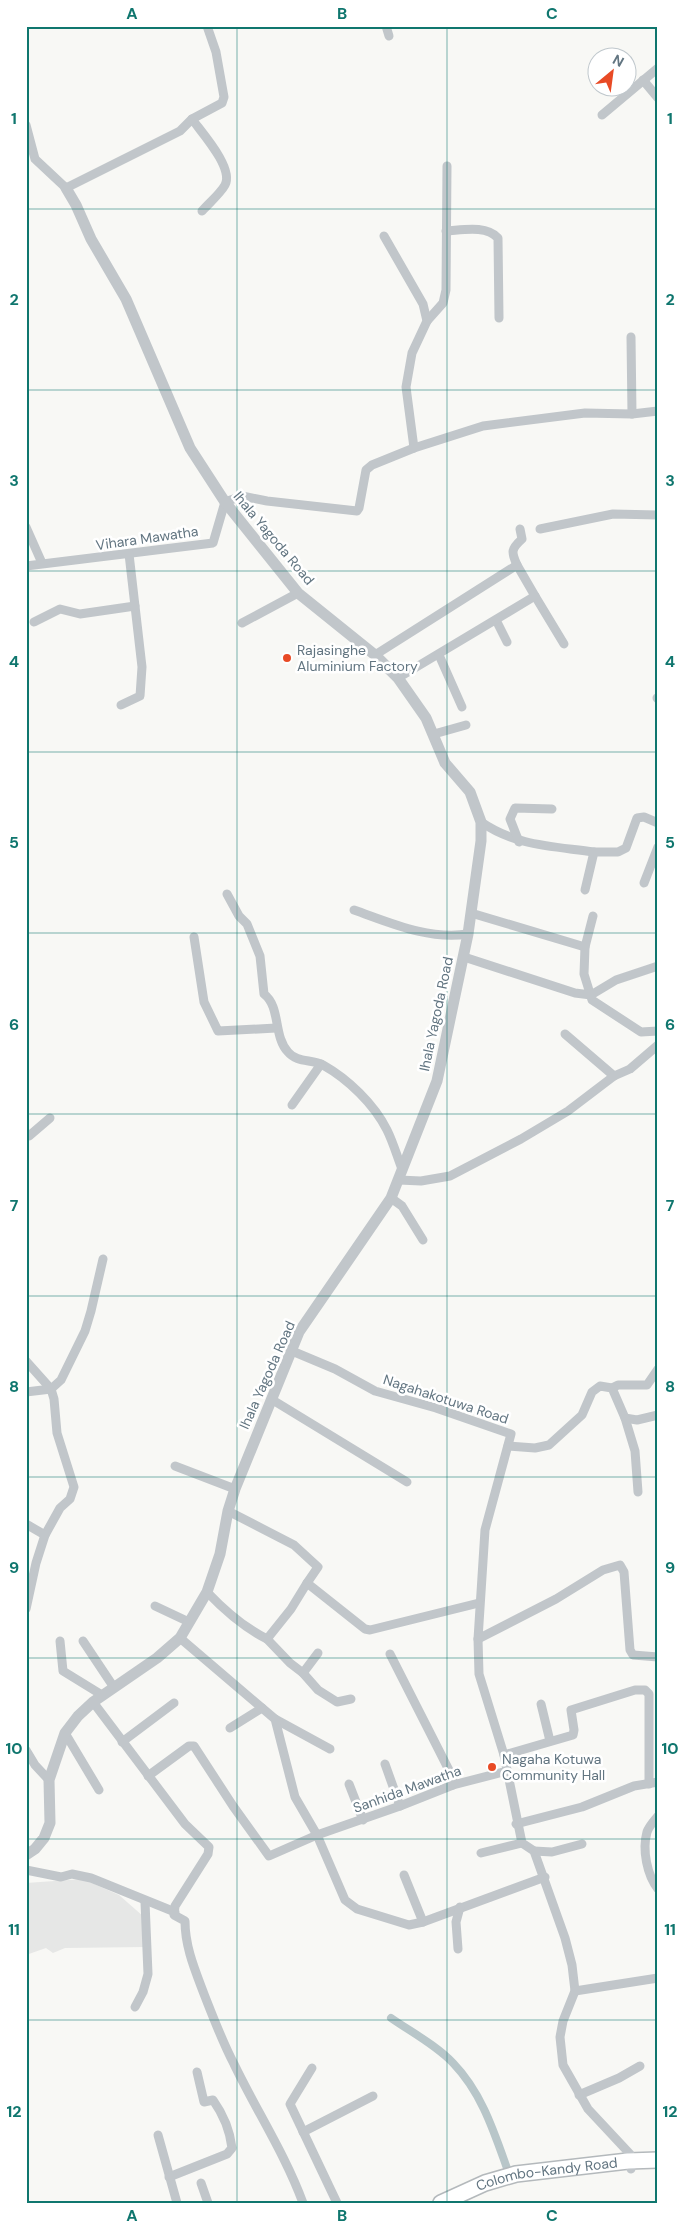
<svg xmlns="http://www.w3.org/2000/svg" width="684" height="2229" viewBox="0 0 684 2229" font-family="'DM Sans',sans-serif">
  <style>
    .built { fill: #e6e7e6 }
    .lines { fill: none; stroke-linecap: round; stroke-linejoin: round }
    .canal { stroke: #b8c6c9; stroke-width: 8 }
    .trunk-casing { stroke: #b4b9bc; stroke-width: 18 }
    .minor { stroke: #c1c6ca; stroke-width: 9 }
    .tertiary { stroke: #c1c6ca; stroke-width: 11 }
    .trunk { stroke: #fff; stroke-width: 15 }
    .grid { fill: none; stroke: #0f766e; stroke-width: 1; stroke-opacity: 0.55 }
    .poi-dot { fill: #e84a25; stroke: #fff; stroke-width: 2 }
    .labels { text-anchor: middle; stroke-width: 5; stroke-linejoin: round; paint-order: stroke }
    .street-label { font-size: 14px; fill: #627581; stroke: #fff }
    .poi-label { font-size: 14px; fill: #627581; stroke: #fff; text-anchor: start }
    .neatline { fill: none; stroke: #0f766e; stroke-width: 2 }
    .grid-label { font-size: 16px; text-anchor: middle; font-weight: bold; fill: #0f766e }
  </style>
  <rect width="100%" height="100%" fill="#f8f8f5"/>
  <path class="built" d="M83 1879 119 1895 144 1917 145 1947 65 1948 53 1953 46 1948 26 1955V1883Z"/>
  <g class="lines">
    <path class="canal" d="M391 2018C411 2032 436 2045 453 2063 482 2093 494 2132 508 2171"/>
    <defs>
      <g id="trunk">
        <path id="s1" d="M441 2203 485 2183 516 2174 628 2161 658 2160"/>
      </g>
    </defs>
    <use href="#trunk" class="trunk-casing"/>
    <g class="minor">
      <path d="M386 26 389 36"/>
      <path d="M643 80 658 98"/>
      <path d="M602 115 658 68"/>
      <path d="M192 119C202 133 234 168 225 185 220 194 209 203 202 211"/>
      <path d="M26 125 35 159 66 188 180 131 192 119 222 103 224 97 216 52 207 26"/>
      <path d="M446 231C463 230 486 225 498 238L499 318"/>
      <path d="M384 236 423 304 427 321 412 353 406 387 414 448"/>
      <path d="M427 321 443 303 446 290 447 166"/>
      <path d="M631 337 632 414"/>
      <path d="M26 527 42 563"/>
      <path d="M540 529 613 514 658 515"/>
      <path d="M517 565C511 552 511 549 522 539L520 529"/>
      <path d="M26 566 213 543 225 502 242 496 267 501 357 511 359 508 366 470 372 465 414 448 483 426 585 413 632 414 658 411"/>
      <path d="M535 596 564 644"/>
      <path d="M496 620 507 642"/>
      <path d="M34 622 60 609 80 614 135 606"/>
      <path d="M242 623 298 593"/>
      <path d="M375 655 517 565 535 596 398 678"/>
      <path d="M439 655 462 707"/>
      <path d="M657 698 658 699"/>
      <path d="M121 705 140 696 142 667 129 554"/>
      <path d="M434 734 466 725"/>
      <path d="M481 822C516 846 552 846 594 852"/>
      <path d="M519 842 510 819 515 808 552 809"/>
      <path d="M644 883 658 847"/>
      <path d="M585 890 594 852H618L626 848 637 818 644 817 658 823"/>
      <path d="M227 894 239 916 247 924 260 956 264 994C281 1007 273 1036 288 1052 297 1063 312 1059 323 1065 348 1079 374 1104 387 1130 393 1142 397 1156 402 1169"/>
      <path d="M354 910C391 923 428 940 468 934"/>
      <path d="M471 913 585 947"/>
      <path d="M593 916 585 947 584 974 592 1000 641 1032 658 1031"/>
      <path d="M194 937 204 1002 218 1031 276 1028"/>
      <path d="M464 957 575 993 591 995 616 980 658 966"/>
      <path d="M565 1034 614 1076"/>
      <path d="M292 1105 321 1064"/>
      <path d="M29 1136 50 1118"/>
      <path d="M399 1180 421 1181 450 1176 521 1139 568 1111 614 1076 630 1069 658 1045"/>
      <path d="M391 1198 402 1206 423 1240"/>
      <path d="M292 1351 335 1369 375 1391 436 1408 511 1434 485 1530 478 1639 479 1674 504 1755 522 1843 534 1851 565 1938 572 1965 575 1991 563 2021 560 2037 563 2065 588 2109 630 2154 631 2169"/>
      <path d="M26 1361 51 1389 54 1399 57 1433 74 1487 70 1499 60 1508 45 1535 36 1563 26 1609"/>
      <path d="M612 1388 618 1385H647L658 1369"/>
      <path d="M26 1392 51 1389 61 1380 85 1331 91 1311 103 1259"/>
      <path d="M271 1399 407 1482"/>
      <path d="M625 1418 637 1420 658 1415"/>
      <path d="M508 1446 535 1448 549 1445 582 1415 592 1392 600 1386 612 1388 625 1418 635 1451 638 1492"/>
      <path d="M175 1466 235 1489"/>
      <path d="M228 1511 294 1545 318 1567 307 1583 365 1629 370 1630 479 1603"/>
      <path d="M26 1524 45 1535"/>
      <path d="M207 1592C225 1611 243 1627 267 1639L291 1609 307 1583"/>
      <path d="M155 1606 189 1622"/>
      <path d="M267 1639 290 1663 303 1673 318 1690 337 1702 351 1699"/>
      <path d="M478 1639 556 1599 603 1570 620 1565 624 1572 630 1650 633 1655 658 1657"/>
      <path d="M60 1641 63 1671 102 1695"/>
      <path d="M83 1641 113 1686"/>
      <path d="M390 1654 453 1778V1785"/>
      <path d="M303 1673 318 1653"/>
      <path d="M93 1702 185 1824 209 1847 208 1854 175 1906 174 1915 185 1921C185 1947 195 1970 204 1994 213 2017 222 2041 234 2064 256 2110 285 2154 303 2203"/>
      <path d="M541 1704 550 1741"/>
      <path d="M275 1719 330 1749"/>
      <path d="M230 1728 262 1708"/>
      <path d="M65 1733 99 1790"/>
      <path d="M122 1742 174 1703"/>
      <path d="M26 1750 35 1765 49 1780"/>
      <path d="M504 1755 573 1735 574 1730 571 1710 635 1690H645L649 1694V1784"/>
      <path d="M385 1764 400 1806"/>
      <path d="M507 1771 453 1785 400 1806 317 1835 345 1900 357 1909 409 1925 423 1922 545 1877"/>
      <path d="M148 1776 189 1746H194L233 1806 269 1856 317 1835 295 1797 275 1719 180 1638"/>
      <path d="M349 1784 363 1820"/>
      <path d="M658 1816C654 1821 649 1826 647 1832 642 1850 647 1875 658 1889"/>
      <path d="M516 1824 582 1807 634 1786 658 1782"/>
      <path d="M534 1851 552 1852 582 1844"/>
      <path d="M481 1853 522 1843"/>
      <path d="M26 1870 61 1877 72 1874 91 1878 175 1912"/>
      <path d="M404 1875 423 1922"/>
      <path d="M458 1949 456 1922 460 1907"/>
      <path d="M575 1991 658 1978"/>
      <path d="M135 2007 143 1992 148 1974 145 1902"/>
      <path d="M312 2068 290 2104 337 2203"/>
      <path d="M579 2095 619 2078 640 2066"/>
      <path d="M303 2132 373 2096"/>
      <path d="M158 2135 177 2203"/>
      <path d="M169 2177 227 2154 232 2148C230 2131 223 2114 213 2100L204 2102 197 2072"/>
      <path d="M201 2183 208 2203"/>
    </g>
    <path class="tertiary" d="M26 1855 35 1849 44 1838 50 1823 49 1780 65 1733 78 1716 93 1702 157 1658 180 1638 207 1592 220 1554 228 1511 235 1489 299 1332 391 1198 437 1081 468 934 481 841V822L470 792 445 763 426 718 398 678 375 655 298 593 225 502 190 448 126 299 91 239 76 205 66 188"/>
    <use href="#trunk" class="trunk"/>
  </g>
  <path class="grid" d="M237 26V2203M447 26V2203M26 209H658M26 390H658M26 571H658M26 752H658M26 933H658M26 1114H658M26 1296H658M26 1477H658M26 1658H658M26 1839H658M26 2020H658"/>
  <g class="poi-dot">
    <circle cx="287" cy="658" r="5"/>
    <circle cx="492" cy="1767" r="5"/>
  </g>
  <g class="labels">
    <g class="street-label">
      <text transform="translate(147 538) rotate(-8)" y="5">Vihara Mawatha</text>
      <text transform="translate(274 538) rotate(50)" y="5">Ihala Yagoda Road</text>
      <text transform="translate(436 1014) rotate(-78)" y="5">Ihala Yagoda Road</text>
      <text transform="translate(267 1375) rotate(-66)" y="5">Ihala Yagoda Road</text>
      <text transform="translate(446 1399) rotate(18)" y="5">Nagahakotuwa Road</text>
      <text transform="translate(407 1789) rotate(-20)" y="5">Sanhida Mawatha</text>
      <text dy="5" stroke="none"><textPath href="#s1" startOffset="111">Colombo-Kandy Road</textPath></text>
    </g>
    <g class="poi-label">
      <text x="297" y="655">Rajasinghe<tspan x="297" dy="16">Aluminium Factory</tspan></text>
      <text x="502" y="1764">Nagaha Kotuwa<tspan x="502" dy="16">Community Hall</tspan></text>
    </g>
  </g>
  <rect width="684" height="2229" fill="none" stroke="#ffffff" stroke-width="55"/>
  <g transform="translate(612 72) rotate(29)"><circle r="24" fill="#ffffff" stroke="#c0c8cd"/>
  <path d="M0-4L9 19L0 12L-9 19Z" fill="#e84a25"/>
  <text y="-8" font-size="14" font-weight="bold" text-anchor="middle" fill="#627581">N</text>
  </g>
  <rect x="28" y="28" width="628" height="2174" class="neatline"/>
  <g class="grid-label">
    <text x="132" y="19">A</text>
    <text x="342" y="19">B</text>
    <text x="552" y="19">C</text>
    <text x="14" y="124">1</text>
    <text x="670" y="124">1</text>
    <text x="14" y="305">2</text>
    <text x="670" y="305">2</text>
    <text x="14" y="486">3</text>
    <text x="670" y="486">3</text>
    <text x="14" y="667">4</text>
    <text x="670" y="667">4</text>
    <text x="14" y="848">5</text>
    <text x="670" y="848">5</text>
    <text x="14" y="1030">6</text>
    <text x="670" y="1030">6</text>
    <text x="14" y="1211">7</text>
    <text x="670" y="1211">7</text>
    <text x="14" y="1392">8</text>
    <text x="670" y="1392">8</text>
    <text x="14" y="1573">9</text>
    <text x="670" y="1573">9</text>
    <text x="14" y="1754">10</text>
    <text x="670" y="1754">10</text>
    <text x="14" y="1935">11</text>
    <text x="670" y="1935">11</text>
    <text x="14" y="2117">12</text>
    <text x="670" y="2117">12</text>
    <text x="132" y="2221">A</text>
    <text x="342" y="2221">B</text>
    <text x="552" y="2221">C</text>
  </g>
</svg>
